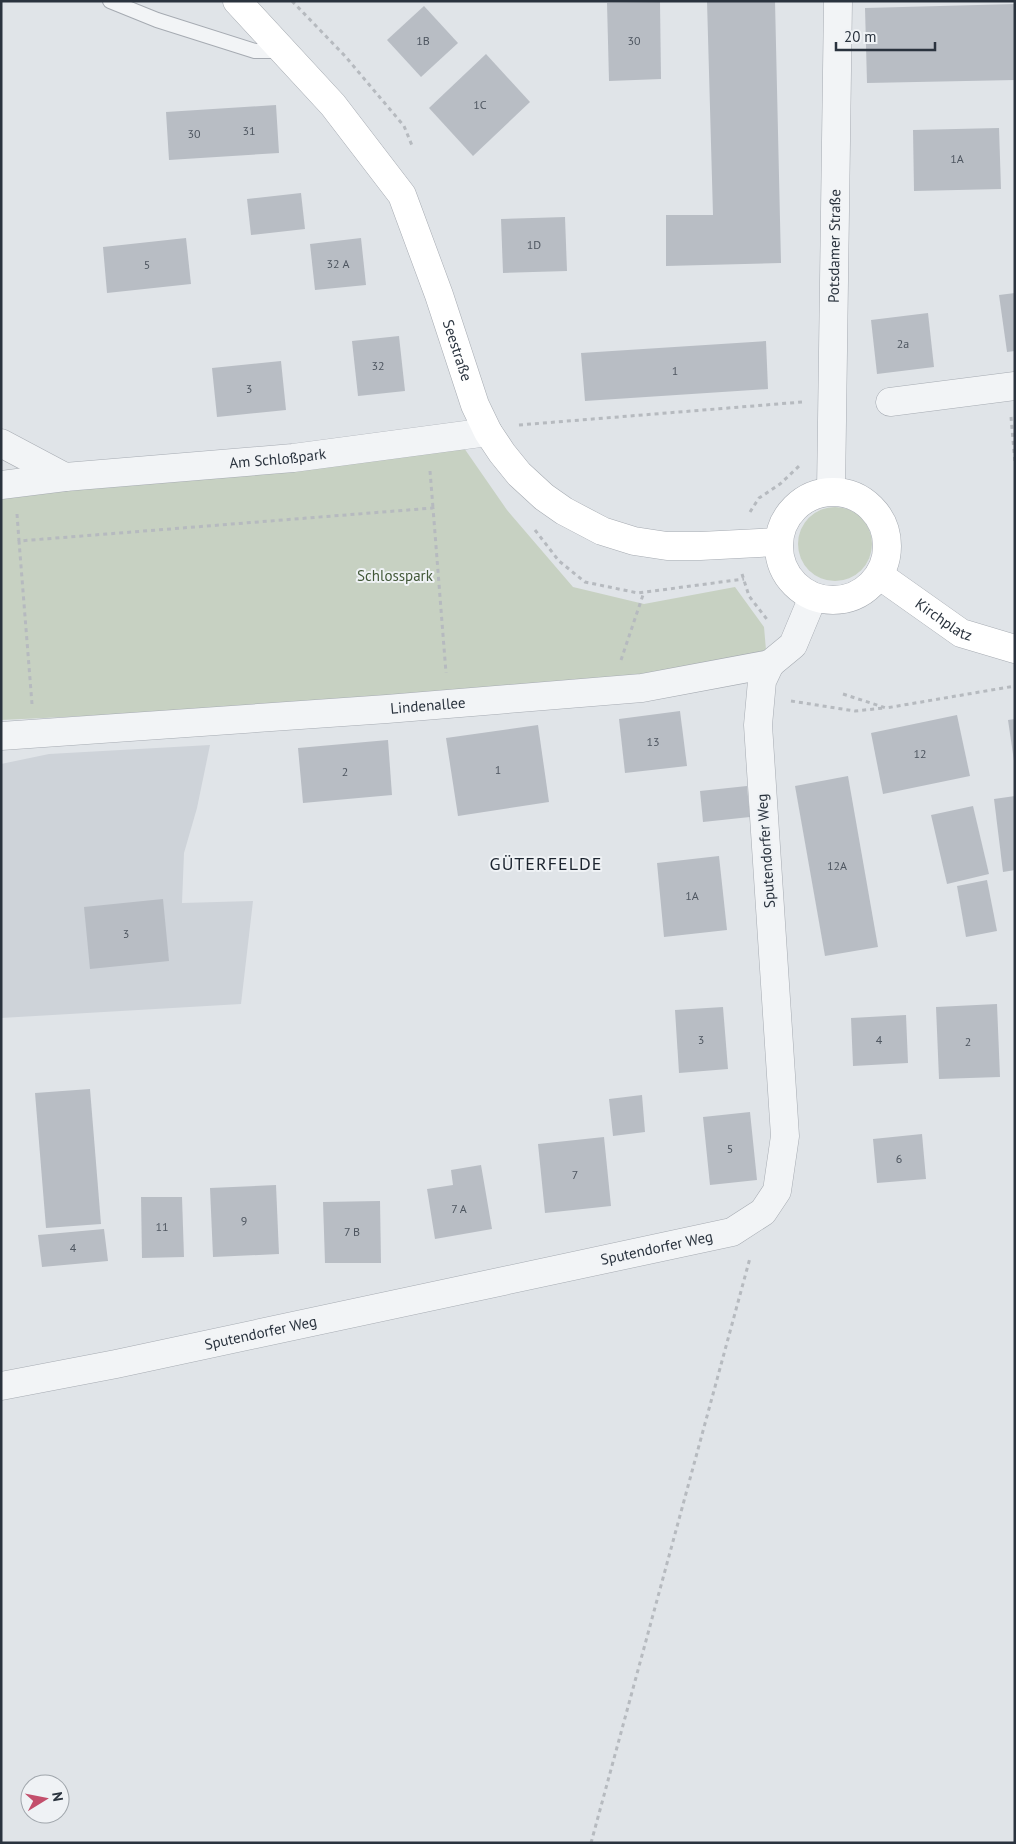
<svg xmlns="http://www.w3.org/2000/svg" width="1016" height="1844" viewBox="0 0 1016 1844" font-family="'PT Sans',sans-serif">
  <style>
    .built { fill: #ced3d9 }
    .green { fill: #c7d1c2 }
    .building { fill: #b8bdc4 }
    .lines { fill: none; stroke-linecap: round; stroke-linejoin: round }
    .service-casing { stroke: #a6abb2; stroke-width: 16 }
    .minor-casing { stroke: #a6abb2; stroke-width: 29 }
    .secondary-casing { stroke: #a6abb2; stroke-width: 29 }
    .path { stroke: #b6babf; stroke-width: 3; stroke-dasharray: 4 4; stroke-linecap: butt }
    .service { stroke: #f2f4f6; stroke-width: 14 }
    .minor { stroke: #f2f4f6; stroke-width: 28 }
    .secondary { stroke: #fff; stroke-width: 28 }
    .labels { text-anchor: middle; stroke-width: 4; stroke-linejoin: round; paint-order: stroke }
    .number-label { font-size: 12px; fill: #4e5660 }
    .street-label { font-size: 15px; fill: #2a333e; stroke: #eff2f5 }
    .park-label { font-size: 15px; fill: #425838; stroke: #eff2f5 }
    .quarter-label { font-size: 18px; letter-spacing: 1px; fill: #1c242f; stroke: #eff2f5 }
  </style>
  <rect width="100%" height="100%" fill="#e0e4e8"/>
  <path class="built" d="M210 745 197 808 184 853 182 903 253 901 241 1004 1 1018V764L49 754Z"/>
  <g class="green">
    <path d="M464 448 507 510 573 587 644 604 735 587 764 627 766 650 642 678 213 710 1 720V500L38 489Z"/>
    <circle cx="835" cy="544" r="37"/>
  </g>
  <g class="building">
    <path d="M707 1H775L781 263 666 266V215H713Z"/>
    <path d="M660 2 661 79 609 81 607 3Z"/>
    <path d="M1015 4V80L867 83 865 8Z"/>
    <path d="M424 6 458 43 421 77 387 40Z"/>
    <path d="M486 54 530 102 473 156 429 108Z"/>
    <path d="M276 105 279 153 169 160 166 112Z"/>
    <path d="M999 128 1001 189 914 191 913 130Z"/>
    <path d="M301 193 305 229 251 235 247 199Z"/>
    <path d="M565 217 567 271 503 273 501 219Z"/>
    <path d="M186 238 191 284 107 293 103 247Z"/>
    <path d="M361 238 366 285 315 290 310 244Z"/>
    <path d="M1015 293V351L1007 352 999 295Z"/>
    <path d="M928 313 934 367 877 374 871 320Z"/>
    <path d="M399 336 405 391 358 396 352 341Z"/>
    <path d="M766 341 768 389 585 401 581 353Z"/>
    <path d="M281 361 286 410 217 417 212 368Z"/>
    <path d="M680 711 687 766 625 773 619 719Z"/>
    <path d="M957 715 970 776 883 794 871 733Z"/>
    <path d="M1015 719V761H1014L1008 720Z"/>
    <path d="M538 725 549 802 458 816 446 738Z"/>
    <path d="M388 740 392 795 303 803 298 748Z"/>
    <path d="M848 776 878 947 825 956 795 786Z"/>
    <path d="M747 786 750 817 703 822 700 791Z"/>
    <path d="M1015 796V870L1003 872 994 799Z"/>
    <path d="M973 806 989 874 947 884 931 815Z"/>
    <path d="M719 856 727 930 664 937 657 863Z"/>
    <path d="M987 880 997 931 966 937 957 886Z"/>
    <path d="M163 899 169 961 90 969 84 907Z"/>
    <path d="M997 1004 1000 1077 939 1079 936 1007Z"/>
    <path d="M723 1007 728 1069 679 1073 675 1010Z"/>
    <path d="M906 1015 908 1063 853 1066 851 1018Z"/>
    <path d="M90 1089 101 1224 46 1228 35 1093Z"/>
    <path d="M642 1095 645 1132 613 1136 609 1099Z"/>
    <path d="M750 1112 757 1180 710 1185 703 1117Z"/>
    <path d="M922 1134 926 1179 877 1183 873 1139Z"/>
    <path d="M604 1137 611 1206 545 1213 538 1144Z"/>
    <path d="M481 1165 492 1229 435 1239 427 1189 453 1185 451 1170Z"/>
    <path d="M276 1185 279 1254 213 1257 210 1188Z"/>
    <path d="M141 1197H182L184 1257 142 1258Z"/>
    <path d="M380 1201 381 1263H325L323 1202Z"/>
    <path d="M104 1229 108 1261 42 1267 38 1235Z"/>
  </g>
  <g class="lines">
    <defs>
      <path id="service" d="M110 1 157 20 255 51H283"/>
      <g id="minor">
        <path d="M890 402 1015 386"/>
        <path d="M1 443 65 477"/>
        <path id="s1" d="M1 485 65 477 293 458 488 432"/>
        <path id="s2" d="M831 491 838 1"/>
        <path id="s3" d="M1 736 387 709 642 688 770 664 793 645 813 597"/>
        <path id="s4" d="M1 1386 116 1364 732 1232 763 1212 777 1191 785 1136 758 725 762 681 770 664"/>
      </g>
      <g id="secondary">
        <path id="s5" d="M237 1 333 105 402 195 439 295 475 405 488 432 502 453 519 474 544 497 564 511 602 531 634 541 667 546H700L778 542"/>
        <circle cx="833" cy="546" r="54"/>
        <path id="s6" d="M879 575 961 633 1015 649"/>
      </g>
    </defs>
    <use href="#service" class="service-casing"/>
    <use href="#minor" class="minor-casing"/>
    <use href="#secondary" class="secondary-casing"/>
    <g class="path">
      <path d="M292 1 345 56 404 126 413 148"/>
      <path d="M1011 417 1015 463"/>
      <path d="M519 425 802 402"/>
      <path d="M430 471 433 508"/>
      <path d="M750 512 759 498 780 484 799 466"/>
      <path d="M17 514 19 541"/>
      <path d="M535 530 559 561 585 582 638 593 744 579"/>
      <path d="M742 574 749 596 769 622"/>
      <path d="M621 660 644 592"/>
      <path d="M843 694 886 708 1015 686"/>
      <path d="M791 701 855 711 884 708"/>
      <path d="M32 704 19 541 433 508 446 673"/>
      <path d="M591 1843 750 1258"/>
    </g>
    <use href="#service" class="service"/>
    <use href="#minor" class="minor"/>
    <use href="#secondary" class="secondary"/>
  </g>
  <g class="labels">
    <g class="number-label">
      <text x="423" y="45">1B</text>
      <text x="634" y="45">30</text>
      <text x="480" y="109">1C</text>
      <text x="249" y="135">31</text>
      <text x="194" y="138">30</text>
      <text x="957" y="163">1A</text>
      <text x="534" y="249">1D</text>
      <text x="338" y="268">32 A</text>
      <text x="147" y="269">5</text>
      <text x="903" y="348">2a</text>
      <text x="378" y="370">32</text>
      <text x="675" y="375">1</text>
      <text x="249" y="393">3</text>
      <text x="653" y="746">13</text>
      <text x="920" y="758">12</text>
      <text x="498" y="774">1</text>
      <text x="345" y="776">2</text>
      <text x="837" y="870">12A</text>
      <text x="692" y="900">1A</text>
      <text x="126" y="938">3</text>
      <text x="701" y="1044">3</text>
      <text x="879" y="1044">4</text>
      <text x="968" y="1046">2</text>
      <text x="730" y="1153">5</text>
      <text x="899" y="1163">6</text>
      <text x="575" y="1179">7</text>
      <text x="459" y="1213">7 A</text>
      <text x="244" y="1225">9</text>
      <text x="162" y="1231">11</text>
      <text x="352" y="1236">7 B</text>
      <text x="73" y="1252">4</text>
    </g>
    <g class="street-label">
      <text dy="5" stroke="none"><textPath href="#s2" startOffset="245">Potsdamer Straße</textPath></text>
      <text dy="5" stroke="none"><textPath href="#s5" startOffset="420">Seestraße</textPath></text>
      <text dy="5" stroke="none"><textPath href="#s1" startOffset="278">Am Schloßpark</textPath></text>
      <text dy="5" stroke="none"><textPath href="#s6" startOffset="79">Kirchplatz</textPath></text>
      <text dy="5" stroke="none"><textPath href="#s3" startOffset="428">Lindenallee</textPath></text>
      <text transform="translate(766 851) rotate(-94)" y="5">Sputendorfer Weg</text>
      <text dy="5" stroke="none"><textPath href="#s4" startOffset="670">Sputendorfer Weg</textPath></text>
      <text dy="5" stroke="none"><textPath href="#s4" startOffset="265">Sputendorfer Weg</textPath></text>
    </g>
    <g class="park-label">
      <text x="395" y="581">Schlosspark</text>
    </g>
    <g class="quarter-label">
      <text x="546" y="870">GÜTERFELDE</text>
    </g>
  </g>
  <rect width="1016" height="1844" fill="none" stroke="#2a333e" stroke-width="5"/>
  <g transform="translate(45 1799) rotate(80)"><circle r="24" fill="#eff2f5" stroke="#a0a6ac"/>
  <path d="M0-4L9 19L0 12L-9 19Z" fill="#c34f6c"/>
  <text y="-8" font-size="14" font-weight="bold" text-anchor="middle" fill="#2a333e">N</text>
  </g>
  <path d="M836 42v8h99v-8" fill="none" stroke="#2a333e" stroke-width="2.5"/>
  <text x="844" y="42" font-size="15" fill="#2a333e" stroke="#eff2f5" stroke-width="4" paint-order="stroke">20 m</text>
</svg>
